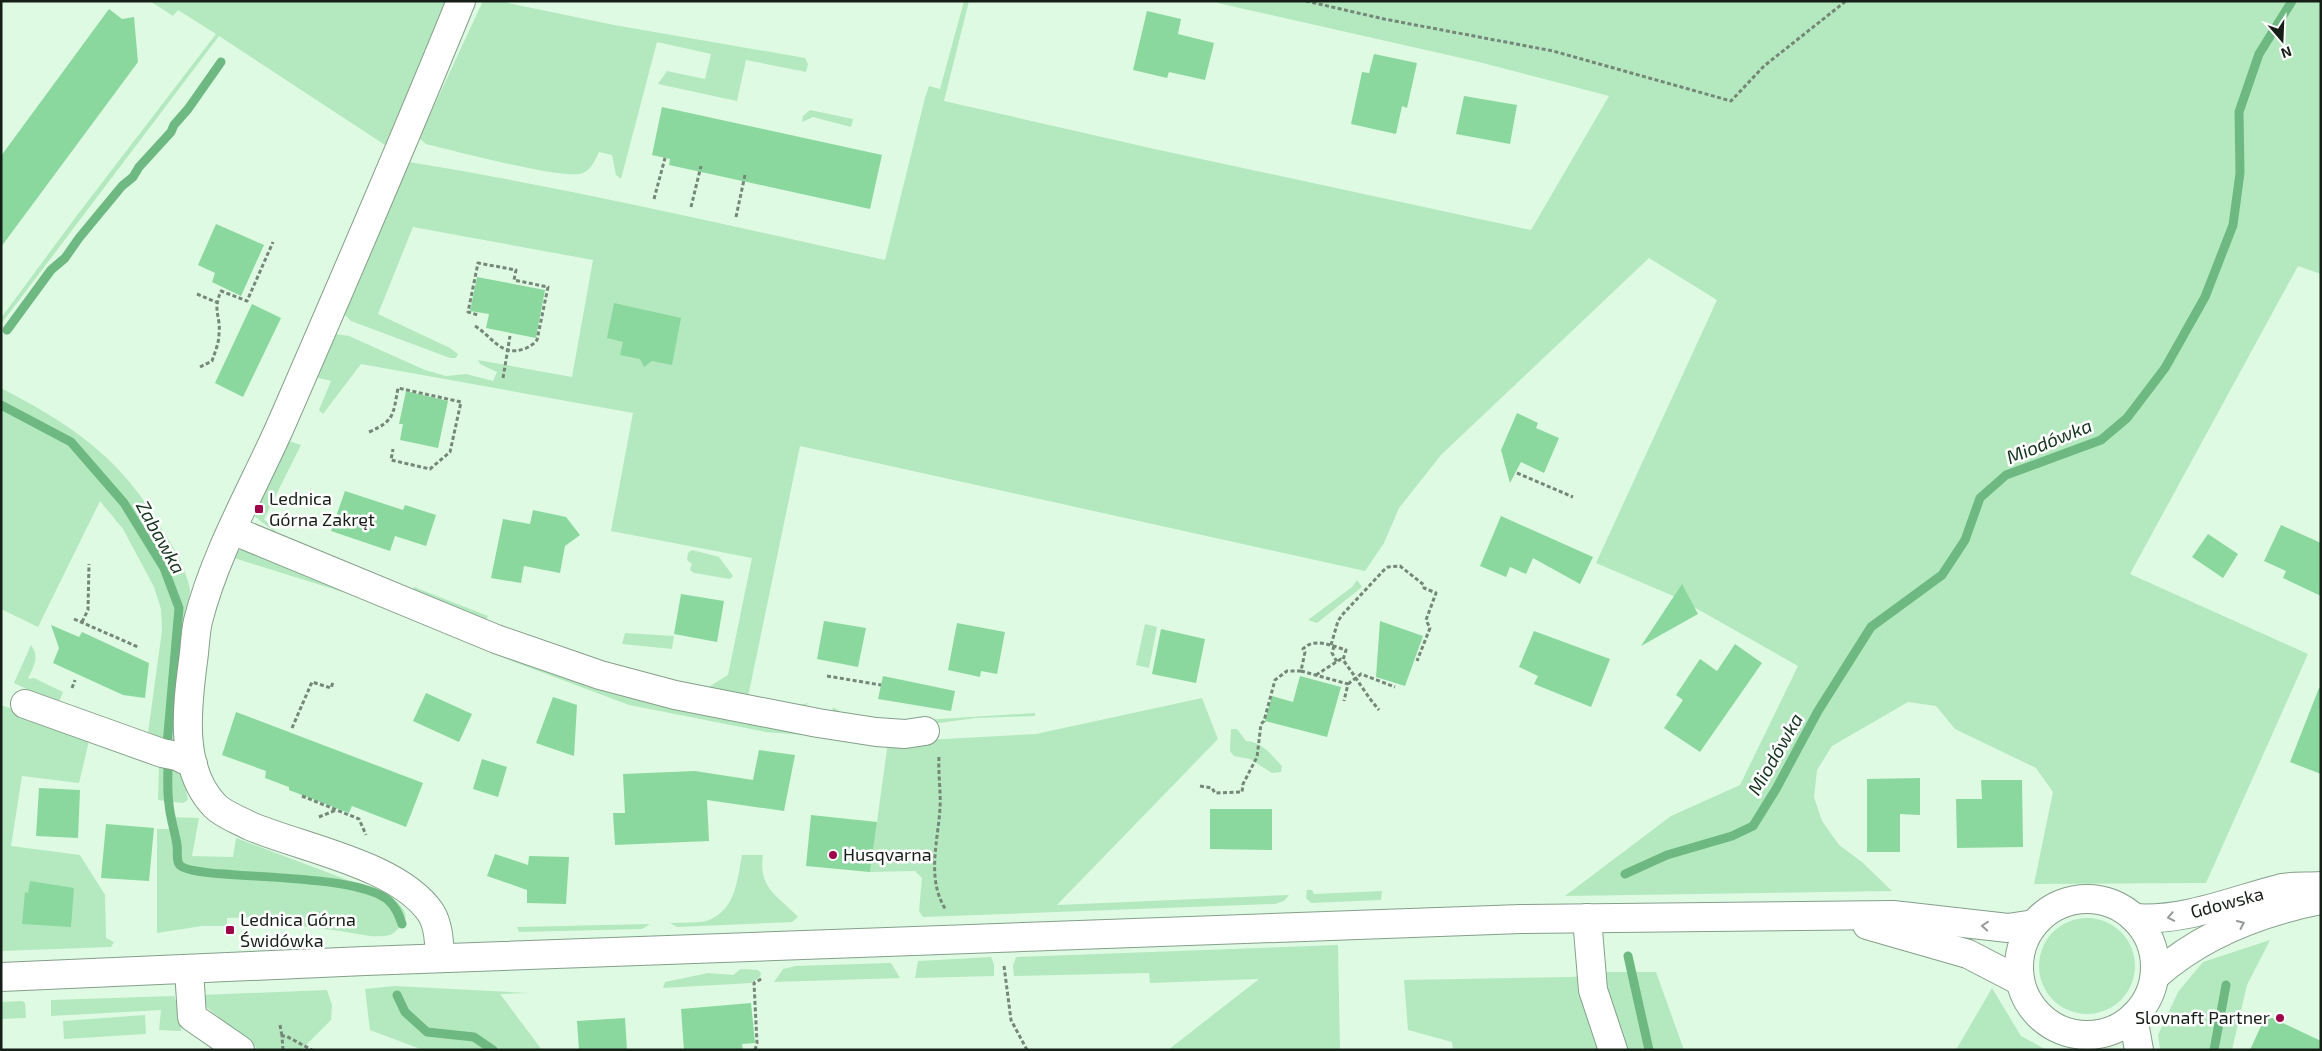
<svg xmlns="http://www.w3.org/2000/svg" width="2322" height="1051" viewBox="0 0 2322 1051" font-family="'Exo 2',sans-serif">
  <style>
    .green { fill: #b4e9bf }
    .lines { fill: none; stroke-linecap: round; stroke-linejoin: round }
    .stream { stroke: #6db981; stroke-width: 9 }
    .building { fill: #8bd89e }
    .minor-casing { stroke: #859f8a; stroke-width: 30 }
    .major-casing { stroke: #859f8a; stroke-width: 30 }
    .path { stroke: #758778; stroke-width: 3; stroke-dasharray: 4 2.5; stroke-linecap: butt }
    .minor { stroke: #fff; stroke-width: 28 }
    .major { stroke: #fff; stroke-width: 28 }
    .oneway { stroke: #969a97 }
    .poi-dot { fill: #9e0349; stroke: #fff; stroke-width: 2 }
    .labels { text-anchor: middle; stroke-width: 5; stroke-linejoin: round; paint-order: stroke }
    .poi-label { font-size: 18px; fill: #151f17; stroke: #fff; text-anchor: start }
    .street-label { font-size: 18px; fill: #151f17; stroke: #fff }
    .water-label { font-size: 19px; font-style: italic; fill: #14341d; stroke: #fff }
  </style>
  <rect width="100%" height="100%" fill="#defae3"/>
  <g class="green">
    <path d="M150 1H450L385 145 219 36 1 324V318L78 214 216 34 178 10 173 16Z"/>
    <path d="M483 1H499L614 25 805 58 808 64 806 72 746 60 737 101 658 84 667 71 705 79 711 54 657 42 621 179 616 175 612 155 599 152C595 160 592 169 583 173 566 181 451 150 426 144L419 138Z"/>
    <path d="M964 1H969L944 101 1159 150 1531 230 1609 96 1479 62 1218 3V1H2321V274L2298 266 2130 574 2308 654 2206 883 2034 884 2053 792 2036 768 1955 729 1936 706 1908 702 1832 746 1817 770 1814 797 1822 821 1839 845 1862 862 1892 891 1565 896 1671 816 1740 785 1798 666 1678 598 1596 563 1717 300 1649 258 1441 455 1399 508 1384 543 1365 571 800 446 748 697 794 706 809 703 800 709 686 687 683 683 707 688 728 675 752 558 611 531 633 413 361 364 323 414 319 410 331 381 315 377 335 334 349 336 425 370 446 376 466 374 493 381 497 372 480 364 478 360 572 377 593 260 413 227 378 314 450 348 458 354 456 358H450L351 321 344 314 409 162C569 188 727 225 885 260L925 98 929 86 940 89Z"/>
    <path d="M810 110 853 119 851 127 813 117 802 122 803 116Z"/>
    <path d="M1 388C51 414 100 443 135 489 143 499 150 510 157 521 171 543 184 563 190 589L178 745 147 740 162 631 161 609 154 587 123 529 100 501 38 627 1 609Z"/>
    <path d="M286 440 301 445 264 519 280 536 253 515Z"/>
    <path d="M236 550H248L344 587 864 740 766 732 629 705 509 660 378 603 234 558Z"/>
    <path d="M692 550 719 557 733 576 730 579 694 573 690 570 692 564 687 560 688 553Z"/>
    <path d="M1357 580 1362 587 1317 623 1308 620 1352 587Z"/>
    <path d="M414 587 488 616 486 620 411 594Z"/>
    <path d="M1145 624 1157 627 1149 668 1136 665Z"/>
    <path d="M625 633 674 636 672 649 622 644Z"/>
    <path d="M31 645C40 658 34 665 28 679L34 678 63 692 58 704 14 683Z"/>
    <path d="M1202 698 1218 739 1057 905 1289 895 1284 901 1275 904 923 917 919 911 922 878 915 871 870 872 888 742 1036 734Z"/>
    <path d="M1 705 175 767 183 774 188 800 183 803 158 800 159 766 89 741 79 783 22 776 11 846 80 855 105 895 106 938 114 942 111 947 1 951Z"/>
    <path d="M833 707 844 714 891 722 1035 713V716L976 718 931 724 885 726 832 713Z"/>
    <path d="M1231 729H1237L1246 741C1263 742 1271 755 1282 766L1281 772 1272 773 1250 759 1234 756 1230 751Z"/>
    <path d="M169 817 199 818 192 856 233 857 236 838 385 894C397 902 416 914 399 928 397 930 393 934 390 935 375 939 355 933 340 931 312 927 284 924 256 925L255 917 227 918V926H202L157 933V829H169Z"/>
    <path d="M742 855H763C758 889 778 895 798 917L792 922 677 927 670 923C682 922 698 924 709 920 736 909 737 880 742 855Z"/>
    <path d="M1307 890H1312L1314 894 1382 891 1381 900 1311 903 1306 898Z"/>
    <circle cx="2087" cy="966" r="48"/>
    <path d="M650 924 642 929 519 932 517 927Z"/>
    <path d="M2270 940 2247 985 2232 1050H2160L2158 1035 2178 992 2203 962Z"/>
    <path d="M1338 945 1340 1050H1168L1259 979 1150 983 1149 973 1014 976 1013 966 1016 957Z"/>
    <path d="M991 957 994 965V976L915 978 918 961Z"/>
    <path d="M891 963 900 978 774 982 783 969 796 966Z"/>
    <path d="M741 969 758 970 761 973 760 977 751 983 663 988 665 982 708 973 733 975Z"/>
    <path d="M1607 972H1656L1684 1050H1453L1452 1042 1408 1030 1404 980 1572 977Z"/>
    <path d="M395 986 529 993 500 994 542 1050H423L370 1030 365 989Z"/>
    <path d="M1992 988 2021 1036 2047 1050H1956Z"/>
    <path d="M327 990 332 1005 331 1020 301 1050H259L200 1002 201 995Z"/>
    <path d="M174 996 179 1009 181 1031 159 1030 161 1010 51 1016V1000Z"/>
    <path d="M22 1001 25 1003 26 1018 1 1019V1002Z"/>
    <path d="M145 1015 146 1034 64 1039 63 1021Z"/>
  </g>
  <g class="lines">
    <g class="stream">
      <path d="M7 330 51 270 65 258 79 238 122 186 133 177 139 167 171 132 174 125 188 109 221 62"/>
      <path d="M1 405 71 442 124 503 164 568 179 608 167 745"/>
      <path d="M168 766C168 779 167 792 169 804 170 818 175 831 177 845 178 852 176 858 179 864 188 882 354 869 389 901 396 907 399 915 402 924"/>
      <path d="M1625 874 1667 855 1732 836 1753 826 1776 789 1818 711 1871 627 1942 575 1965 540 1980 498 2006 475 2101 440 2127 418 2165 368 2205 297 2233 225 2240 173 2239 112 2259 54 2292 1"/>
      <path d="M1628 956 1649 1050"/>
      <path d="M397 995 405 1012 427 1032 474 1037 493 1050"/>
      <path d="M2214 1050 2226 985"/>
    </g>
  </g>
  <g class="building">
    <path d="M109 9 122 19 134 17 138 62 1 247V156Z"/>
    <path d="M1147 11 1181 19 1178 34 1214 43 1205 80 1169 72 1167 78 1133 70Z"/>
    <path d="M1374 54 1417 63 1407 108 1402 106 1396 134 1351 124 1362 72 1369 73Z"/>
    <path d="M1464 96 1517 105 1510 144 1456 134Z"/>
    <path d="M662 107 882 155 870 209 669 165 670 159 652 155Z"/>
    <path d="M216 224 264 245 241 296 212 282 215 273 198 265Z"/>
    <path d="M477 277 545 290 536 338 486 328 489 314 470 311Z"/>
    <path d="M614 303 681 318 672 365 652 361 644 367 640 359 620 355 623 342 607 338Z"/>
    <path d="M252 304 281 318 243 397 215 383Z"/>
    <path d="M406 391 448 401 438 448 400 440 403 424H399Z"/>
    <path d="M1517 413 1538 423 1536 428 1559 438 1544 473 1521 462 1510 483 1501 450Z"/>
    <path d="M345 491 403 510 405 505 436 515 426 546 395 536 390 551 331 531Z"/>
    <path d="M533 510 566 517 580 535 565 546 560 573 524 566 521 583 491 578 503 519 530 524Z"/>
    <path d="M1501 516 1593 557 1580 584 1533 558 1526 574 1510 567 1506 577 1480 566Z"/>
    <path d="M2281 525 2321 543V596L2283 578 2286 571 2264 561Z"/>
    <path d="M2208 534 2238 554 2223 578 2192 557Z"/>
    <path d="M1682 584 1698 614 1641 646Z"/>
    <path d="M681 594 724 601 717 642 674 634Z"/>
    <path d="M824 621 866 628 858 667 817 659Z"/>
    <path d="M1380 621 1423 636 1405 686 1376 677Z"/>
    <path d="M957 623 1005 632 997 674 981 671 980 677 948 670Z"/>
    <path d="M51 625 79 637 82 632 149 663 145 698 123 695 53 663 59 648Z"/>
    <path d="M1161 629 1205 639 1196 683 1152 674Z"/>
    <path d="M1534 631 1610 659 1591 707 1534 684 1538 676 1519 667Z"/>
    <path d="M1735 644 1762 663 1700 752 1664 728 1683 700 1676 695 1700 659 1717 671Z"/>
    <path d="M883 676 955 691 951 711 878 699Z"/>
    <path d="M1300 676 1341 687 1327 737 1265 721 1272 696 1293 702Z"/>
    <path d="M2319 688H2321V774L2290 762Z"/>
    <path d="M426 693 472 714 459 742 413 721Z"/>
    <path d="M553 697 577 705 574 756 536 743Z"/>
    <path d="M236 712 423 783 406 827 352 806 349 813 289 790V787L265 778 266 771 222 755Z"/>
    <path d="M759 750 795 755 784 811 707 800 709 841 615 845 613 813H625L623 774 695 771 753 780Z"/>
    <path d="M482 759 507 767 498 797 473 789Z"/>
    <path d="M1920 778V815L1900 814V852H1867V779Z"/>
    <path d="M1981 780H2022L2023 847 1957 848 1956 799H1982Z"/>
    <path d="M39 788 80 790 78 838 36 836Z"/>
    <path d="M1210 809H1272V850L1210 849Z"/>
    <path d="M811 815 877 822 870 872 806 866Z"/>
    <path d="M106 824 154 828 149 881 101 878Z"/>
    <path d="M495 854 528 865 529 856 569 857 566 904 527 903V890L487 876Z"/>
    <path d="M30 881 74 888 71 927 22 924 25 892 28 893Z"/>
    <path d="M751 1003 755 1043 742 1044 743 1050H684L681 1009Z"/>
    <path d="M2266 1015 2321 1041V1050H2250Z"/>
    <path d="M625 1018 627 1050H579L577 1021Z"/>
  </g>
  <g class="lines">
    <defs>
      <g id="minor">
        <path d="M232 530 496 639 600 675 675 695 818 723 876 732 905 734 925 731"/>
        <path d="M25 704 162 753 177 756 193 764"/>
        <path d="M1587 918 1593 990 1613 1050"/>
        <path d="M440 958C439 943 439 926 431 913 399 865 302 848 250 826 239 820 224 815 215 806 179 769 187 707 193 661 195 648 195 634 198 621 216 550 255 485 284 418 344 280 404 141 461 1"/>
        <path d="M189 969 192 1017 240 1050"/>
      </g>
      <g id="major">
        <circle cx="2087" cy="967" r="68"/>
        <path d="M2134 918C2184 922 2234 900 2282 888 2294 886 2308 887 2321 886"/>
        <path d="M1867 925 1968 954 2020 981"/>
        <path d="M2155 976C2201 935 2260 912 2321 900"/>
        <path d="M1 977 365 961 1521 919 1893 915 2008 928 2034 924"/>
        <path d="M2133 1017 2139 1050"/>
      </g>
    </defs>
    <use href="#minor" class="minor-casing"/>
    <use href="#major" class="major-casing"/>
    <g class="path">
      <path d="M1306 1 1384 19 1553 51 1731 101 1764 66 1846 1"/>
      <path d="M654 199 665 158"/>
      <path d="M691 207 701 166"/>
      <path d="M736 217 745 175"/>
      <path d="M197 294 216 302"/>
      <path d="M475 326C492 336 500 357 524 349 529 347 534 344 537 340L548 287 514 280 516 270 478 263 468 312 478 315"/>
      <path d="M200 367 212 361C215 352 219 343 219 334 221 315 212 312 221 291L247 301 273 242"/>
      <path d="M503 378 510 336"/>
      <path d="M369 432C395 421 393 414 398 388L461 402 450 452 430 469 391 460 393 449"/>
      <path d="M1517 473 1573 497"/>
      <path d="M74 619 138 647"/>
      <path d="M82 622 88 610 89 564"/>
      <path d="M1331 645 1338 621 1343 614 1384 570 1388 567 1400 566 1424 585V588L1436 593 1426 620 1430 628 1417 661"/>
      <path d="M1334 646 1332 653 1337 662"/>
      <path d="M1301 671 1348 684 1344 701"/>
      <path d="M1316 675 1341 659 1343 660"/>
      <path d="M827 676 881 685"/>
      <path d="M1348 684 1361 674 1395 687"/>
      <path d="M72 688 75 680"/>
      <path d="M292 728 312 682 331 688 333 682"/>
      <path d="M939 757C938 774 941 791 940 808 938 842 926 879 946 910"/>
      <path d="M1200 786 1212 788 1215 793 1242 792 1243 784 1257 757 1261 724 1264 721 1275 680 1287 671H1301L1305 652 1303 649C1314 637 1332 646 1346 650L1343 660C1356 677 1366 695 1379 710"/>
      <path d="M302 796 359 819 366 835"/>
      <path d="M319 817 336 810"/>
      <path d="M1004 966 1011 1020 1027 1050"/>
      <path d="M280 1025 282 1036"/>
      <path d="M283 1050 282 1036H286L312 1050"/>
      <path d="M755 1050 757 1043 754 983 763 978"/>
    </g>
    <use href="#minor" class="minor"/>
    <use href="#major" class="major"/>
  </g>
  <defs><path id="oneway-chevron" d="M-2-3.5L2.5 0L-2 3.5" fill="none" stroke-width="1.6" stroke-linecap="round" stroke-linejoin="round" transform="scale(1.25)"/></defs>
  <g class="oneway">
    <use href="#oneway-chevron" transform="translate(2171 917) rotate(169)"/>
    <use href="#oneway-chevron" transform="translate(2241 924) rotate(-24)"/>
    <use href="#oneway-chevron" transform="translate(1985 926) rotate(-175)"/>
  </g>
  <g class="poi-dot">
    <rect x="254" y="504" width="10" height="10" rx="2.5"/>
    <circle cx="833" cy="855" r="5"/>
    <rect x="225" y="925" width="10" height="10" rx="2.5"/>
    <circle cx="2280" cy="1018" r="5"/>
  </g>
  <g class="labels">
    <g class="poi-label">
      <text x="269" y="505">Lednica<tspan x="269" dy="21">Górna Zakręt</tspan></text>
      <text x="843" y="861">Husqvarna</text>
      <text x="240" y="926">Lednica Górna<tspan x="240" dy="21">Świdówka</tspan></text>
      <text x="2270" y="1024" text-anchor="end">Slovnaft Partner</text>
    </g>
    <g class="street-label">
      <text transform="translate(2227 903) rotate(-15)" y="6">Gdowska</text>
    </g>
    <g class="water-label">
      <text transform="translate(2049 441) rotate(-22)" y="7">Miodówka</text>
      <text transform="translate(161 537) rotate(61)" y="7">Zabawka</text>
      <text transform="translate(1775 754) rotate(-60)" y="7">Miodówka</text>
    </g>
  </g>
  <rect width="2322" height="1051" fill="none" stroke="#151f17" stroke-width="5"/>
  <g transform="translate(2282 40) rotate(161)" stroke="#ffffff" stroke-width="4" paint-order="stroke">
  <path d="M0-4L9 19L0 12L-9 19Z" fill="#151f17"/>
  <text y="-8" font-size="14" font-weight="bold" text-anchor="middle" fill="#151f17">N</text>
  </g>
</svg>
